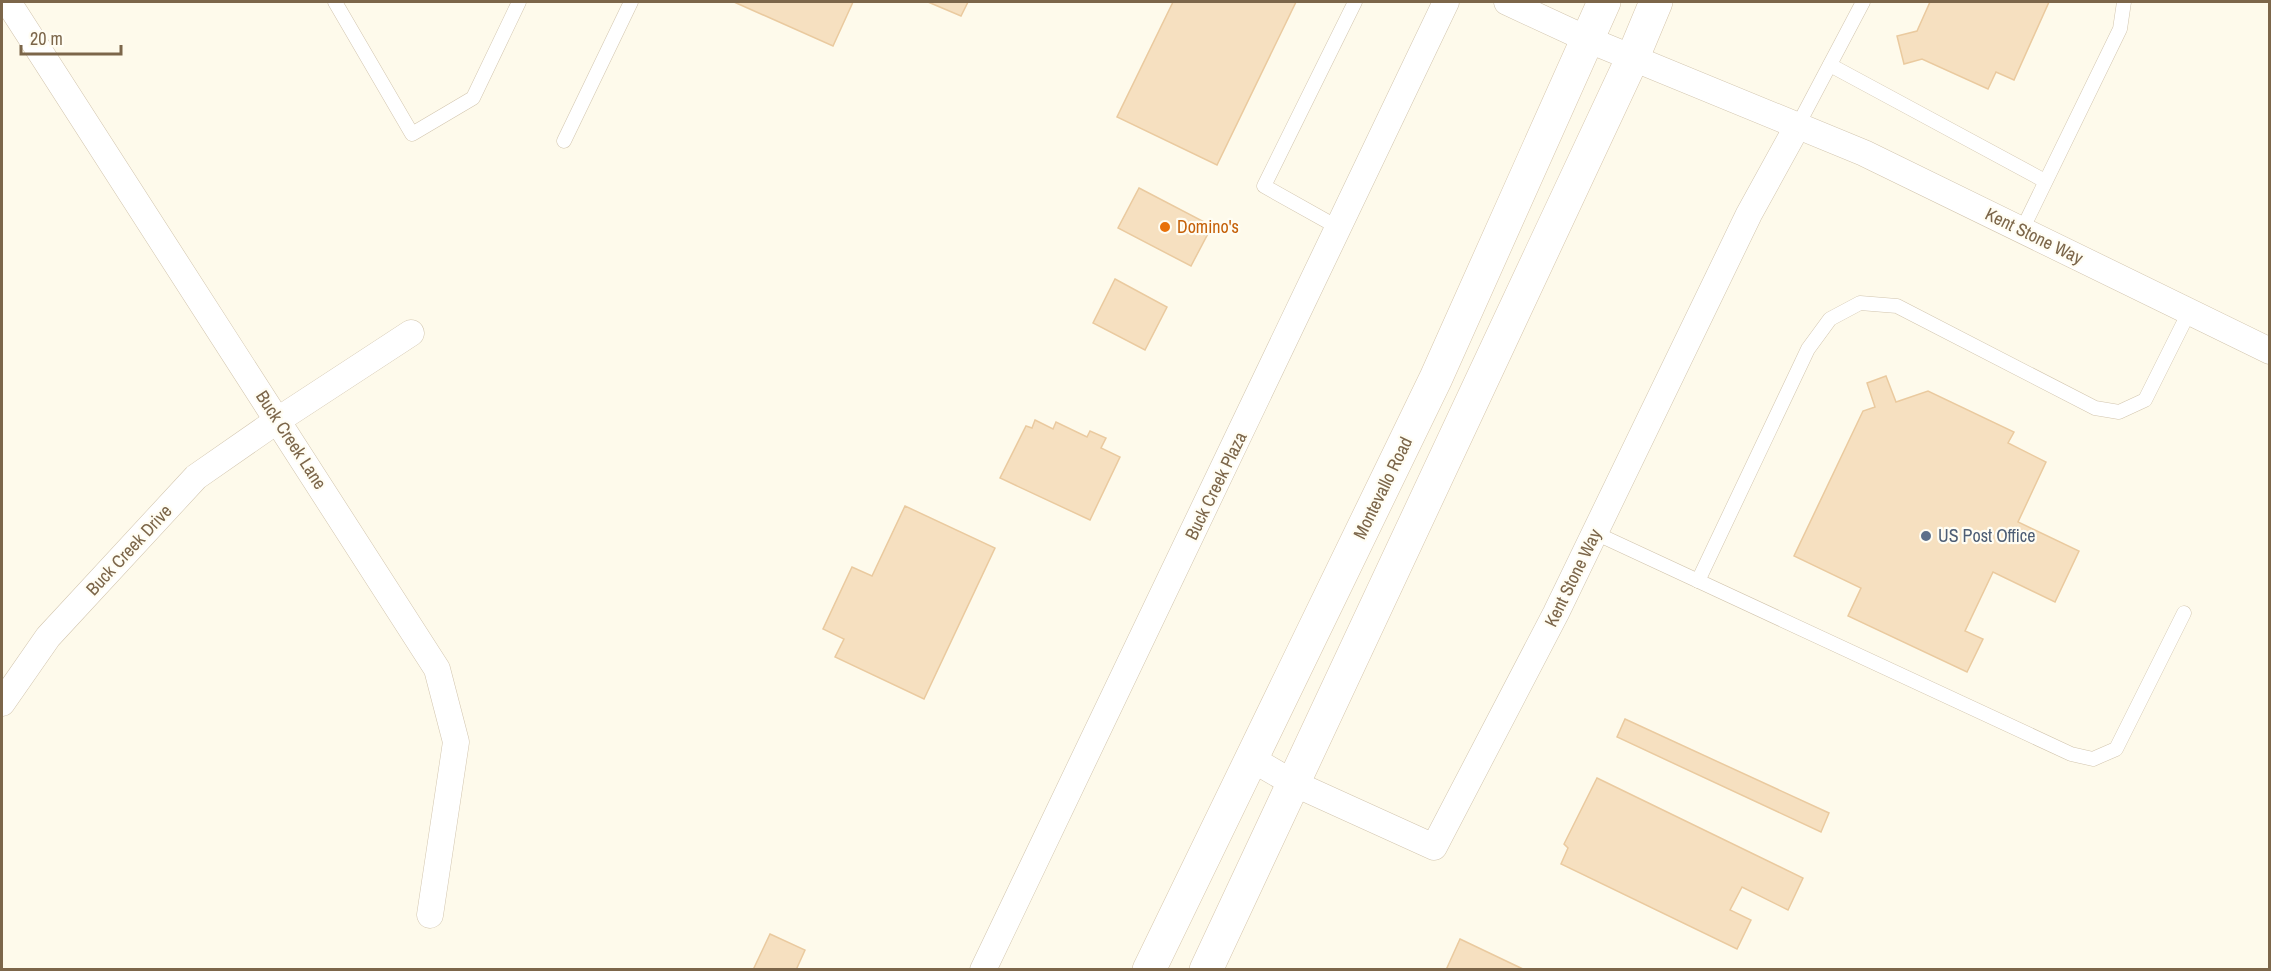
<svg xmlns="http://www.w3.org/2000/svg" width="2271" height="971" viewBox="0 0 2271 971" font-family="'Archivo Narrow',sans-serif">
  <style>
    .building { fill: #f6e0c0; stroke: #eaca9f; stroke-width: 1.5 }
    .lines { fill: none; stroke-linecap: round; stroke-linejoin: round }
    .service-casing { stroke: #d2c5ae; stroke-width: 15 }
    .minor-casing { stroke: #d2c5ae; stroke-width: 27 }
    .secondary-casing { stroke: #d6c6ac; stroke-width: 34 }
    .service { stroke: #fff; stroke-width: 14 }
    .minor { stroke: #fff; stroke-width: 26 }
    .secondary { stroke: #fff; stroke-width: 33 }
    .food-dot { fill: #e8710a; stroke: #fffdf3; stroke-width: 2 }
    .service-dot { fill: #5c6f8a; stroke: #fffdf3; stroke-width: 2 }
    .labels { text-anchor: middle; stroke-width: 4.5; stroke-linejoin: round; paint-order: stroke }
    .food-label { font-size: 18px; fill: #c56008; stroke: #fffdf3; text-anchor: start }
    .street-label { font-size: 18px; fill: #7c664a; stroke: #fffdf3 }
    .service-label { font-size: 18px; fill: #4e5e75; stroke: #fffdf3; text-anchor: start }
  </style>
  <rect width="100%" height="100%" fill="#fefaeb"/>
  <g class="building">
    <path d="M734 2H853L833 46Z"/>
    <path d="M928 2H968L961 16Z"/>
    <path d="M1173 2H1296L1217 165 1117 117Z"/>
    <path d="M1930 2H2049L2014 80 1996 72 1988 89 1922 59 1904 64 1897 36 1917 31Z"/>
    <path d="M1139 188 1212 226 1191 266 1118 228Z"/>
    <path d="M1115 279 1167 307 1145 350 1093 323Z"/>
    <path d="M1886 376 1896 402 1928 391 2014 432 2008 443 2046 462 2018 522 2079 551 2055 602 1993 572 1965 631 1983 639 1967 672 1848 616 1861 588 1794 556 1863 411 1875 407 1867 383Z"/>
    <path d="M1035 420 1053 429 1056 422 1087 437 1090 431 1106 438 1101 448 1120 457 1090 520 1000 478 1026 426 1032 428Z"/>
    <path d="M905 506 995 548 924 699 835 657 844 639 823 629 852 567 872 576Z"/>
    <path d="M1625 719 1829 813 1821 832 1617 737Z"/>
    <path d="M1597 778 1803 878 1788 910 1742 887 1730 910 1751 920 1737 949 1561 864 1568 848 1564 844Z"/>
    <path d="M770 934 805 950 796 970H753Z"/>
    <path d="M1460 939 1525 970H1446Z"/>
  </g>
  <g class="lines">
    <defs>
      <g id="service">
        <path d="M335 2 412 134 473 98 519 2"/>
        <path d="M1830 65 2045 181"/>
        <path d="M1798 125 1863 2"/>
        <path d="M564 141 631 2"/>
        <path d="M1339 228 1264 186 1355 2"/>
        <path d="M2022 230 2120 29 2124 2"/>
        <path d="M1595 533 2071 754 2093 759 2116 749 2184 613"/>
        <path d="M1698 581 1808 349 1830 319 1860 303 1897 306 2095 408 2119 412 2145 400 2189 312"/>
      </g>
      <g id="minor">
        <path d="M8 2 437 669 456 742 430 915"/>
        <path d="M1507 2 1589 40 1864 153 2270 351"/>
        <path d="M2 703 48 637 196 477 278 420 411 333"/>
        <path d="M1252 759 1293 783 1434 847 1556 613 1749 214 1798 125"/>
        <path d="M983 970 1446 2"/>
      </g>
      <g id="secondary">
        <path d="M1149 970 1436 378 1604 2"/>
        <path d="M1206 970 1633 57 1656 2"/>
      </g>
    </defs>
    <use href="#service" class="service-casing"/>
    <use href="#minor" class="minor-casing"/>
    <use href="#secondary" class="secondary-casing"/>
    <use href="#service" class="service"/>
    <use href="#minor" class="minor"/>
    <use href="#secondary" class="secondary"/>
  </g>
  <circle class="food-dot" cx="1165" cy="227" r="6"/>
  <circle class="service-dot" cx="1926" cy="536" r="6"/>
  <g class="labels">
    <g class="food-label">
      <text x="1177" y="233">Domino's</text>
    </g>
    <g class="street-label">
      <text transform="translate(2034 236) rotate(26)" y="6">Kent Stone Way</text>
      <text transform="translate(291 440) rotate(57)" y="6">Buck Creek Lane</text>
      <text transform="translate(1216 486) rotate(-64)" y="6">Buck Creek Plaza</text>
      <text transform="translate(1383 488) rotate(-64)" y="6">Montevallo Road</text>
      <text transform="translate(129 550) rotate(-47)" y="6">Buck Creek Drive</text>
      <text transform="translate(1573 578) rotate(-64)" y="6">Kent Stone Way</text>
    </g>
    <g class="service-label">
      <text x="1938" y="542">US Post Office</text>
    </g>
  </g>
  <rect width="2271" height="971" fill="none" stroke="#7c664a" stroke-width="6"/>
  <path d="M21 45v9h100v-9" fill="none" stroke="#7c664a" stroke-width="3"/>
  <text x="30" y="45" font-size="18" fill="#7c664a" stroke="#fffdf3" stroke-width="4.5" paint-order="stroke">20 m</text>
</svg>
